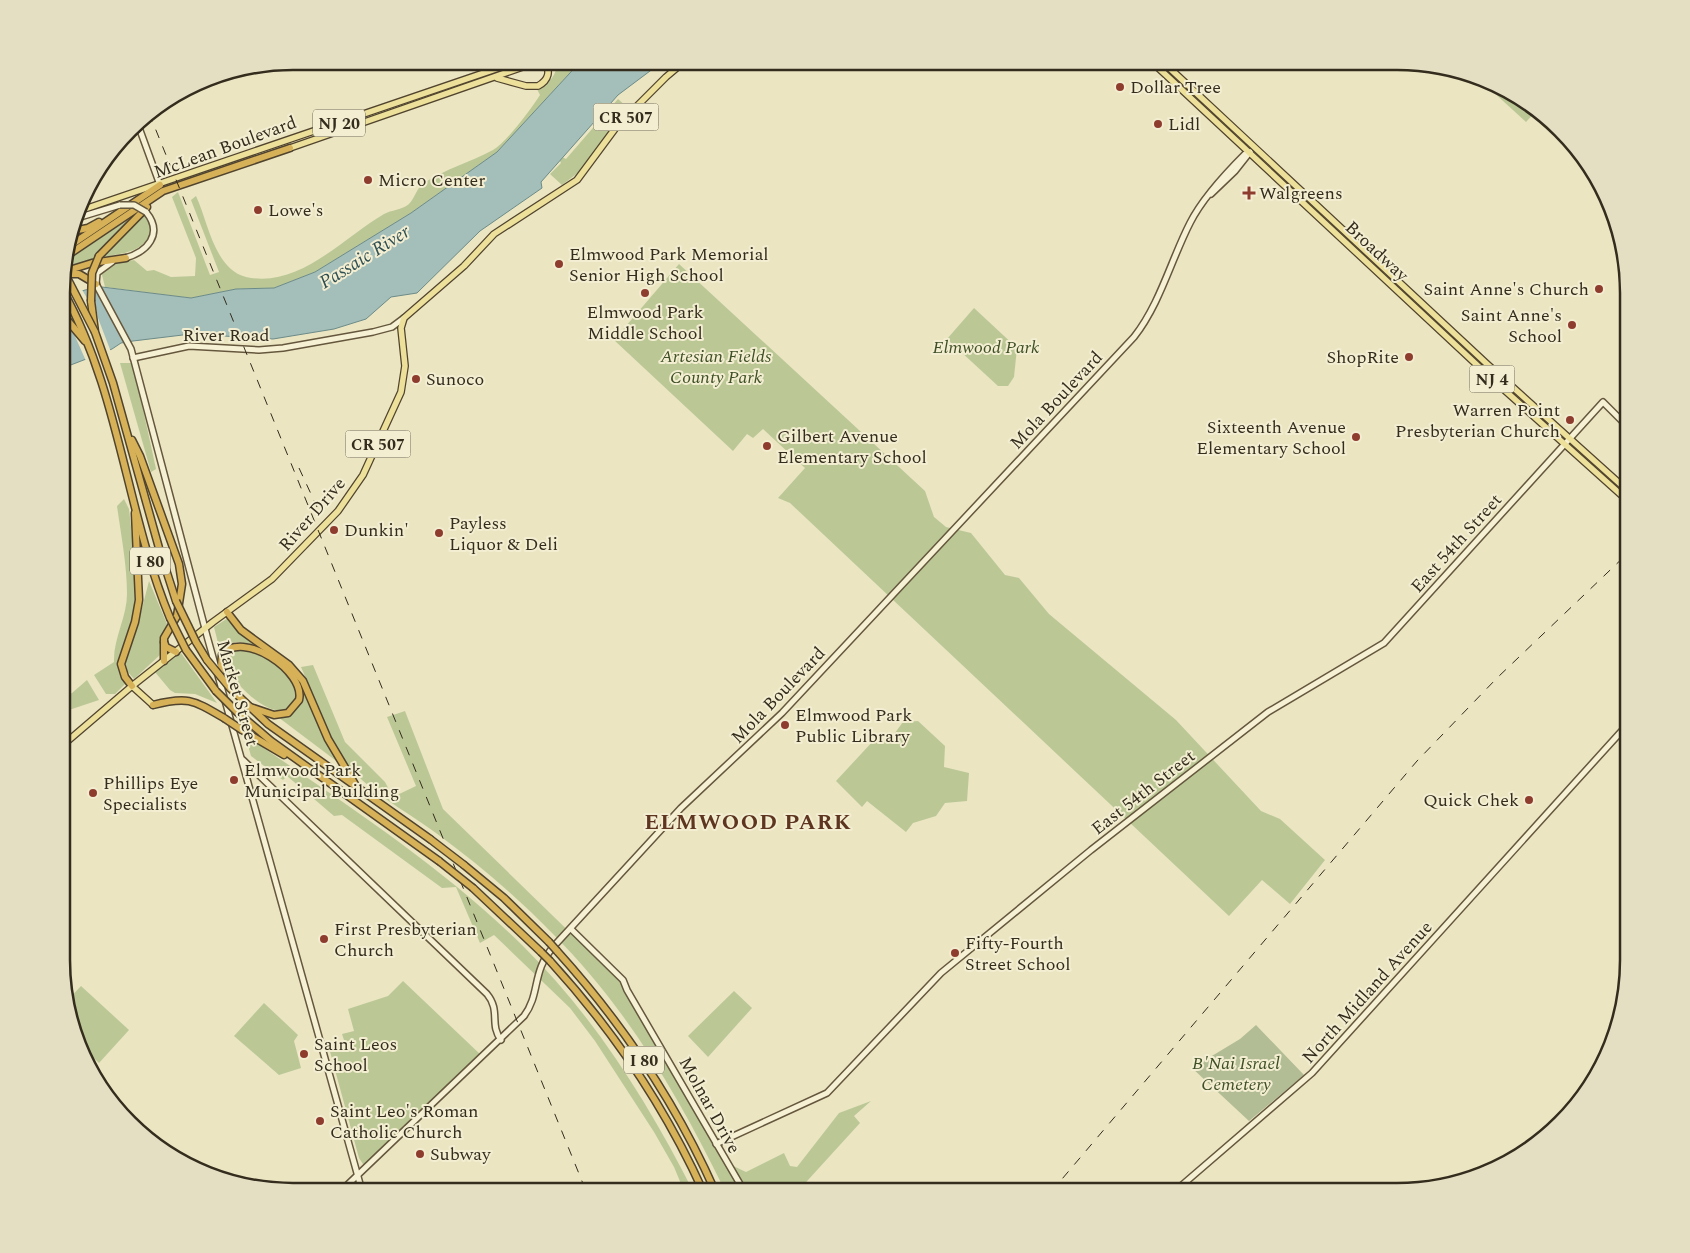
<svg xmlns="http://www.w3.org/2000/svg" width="1690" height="1253" viewBox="0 0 1690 1253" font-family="Spectral,serif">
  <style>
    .green { fill: #bbc896 }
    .cemetery { fill: #b2bd95 }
    .water { fill: #a4beba; stroke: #6c8b88 }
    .pier { fill: #ebe5c2 }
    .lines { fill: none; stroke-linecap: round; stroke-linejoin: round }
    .secondary-casing { stroke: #65573d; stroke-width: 8 }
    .primary-casing { stroke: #51442e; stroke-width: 8 }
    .highway-casing { stroke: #51442e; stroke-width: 9 }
    .secondary { stroke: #f6f1d4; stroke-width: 5 }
    .primary { stroke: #ece09b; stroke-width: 5.5 }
    .highway { stroke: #d6b157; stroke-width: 6 }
    .rail { stroke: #342c1d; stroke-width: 1; stroke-dasharray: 9 9; stroke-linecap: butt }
    .secondary-bridge-casing { stroke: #65573d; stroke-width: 8; stroke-linecap: butt }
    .highway-bridge-casing { stroke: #51442e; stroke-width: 9; stroke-linecap: butt }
    .secondary-bridge { stroke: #f6f1d4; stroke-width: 5 }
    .highway-bridge { stroke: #d6b157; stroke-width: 6 }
    .poi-dot { fill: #8e3c2e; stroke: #f3eed1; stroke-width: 2 }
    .labels { text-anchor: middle; stroke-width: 4; stroke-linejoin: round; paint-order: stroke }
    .shield { fill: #f3eed1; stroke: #6d6653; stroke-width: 1 }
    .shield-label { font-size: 16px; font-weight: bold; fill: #342c1d }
    .poi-label { font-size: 18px; fill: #342c1d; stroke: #f3eed1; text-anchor: start }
    .street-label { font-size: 18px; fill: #342c1d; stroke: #f3eed1 }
    .park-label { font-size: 18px; font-style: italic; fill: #3e4f25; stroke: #f3eed1 }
    .water-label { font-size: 19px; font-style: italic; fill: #2e4f53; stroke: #f3eed1 }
    .district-label { font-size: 22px; font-weight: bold; letter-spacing: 1px; fill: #5e3620; stroke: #f3eed1 }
    .rim { fill: none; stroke: #342c1d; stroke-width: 2.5 }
  </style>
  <rect width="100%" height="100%" fill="#ebe5c2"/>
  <g class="green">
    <path d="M581 61 497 152 411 213 315 272 274 288 236 289 191 298 105 287 101 271 110 265 134 260 147 271 154 270 171 277 195 276 196 258 172 197 178 192 210 275 219 272 191 200 196 196C208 221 214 269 246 277 298 289 343 238 384 214 391 210 402 210 409 204 415 198 417 187 424 183 445 169 471 162 493 150 506 143 531 109 540 95L537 89C549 83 557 76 557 62Z"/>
    <path d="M1496 85 1538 109 1526 122 1491 90Z"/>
    <path d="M618 99 627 107 579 172 562 185 550 174 561 163 560 161 562 157 566 159Z"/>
    <path d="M143 212 149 219 152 232C141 253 124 253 103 257Z"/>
    <path d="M128 220 93 259 72 265 69 259Z"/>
    <path d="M679 264 925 491 934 517 946 527 971 533 1005 575 1019 578 1049 614 1176 720 1261 811 1280 819 1325 860 1290 904 1262 880 1229 916 790 503 778 498 805 468 763 429 753 438 747 434 733 451 614 340Z"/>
    <path d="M974 308 1017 348 1014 377 1008 386H998L947 339Z"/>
    <path d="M120 363H133L156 469 151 472Z"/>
    <path d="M124 499 129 509 138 589 137 605 119 668 125 684 115 694H106L94 675 114 662C113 639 127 617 127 594 127 565 121 535 117 506Z"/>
    <path d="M149 581 167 624 163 636 161 654 134 679 127 671 125 658 140 616Z"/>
    <path d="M228 618 258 646C244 642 231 638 220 651L214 627Z"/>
    <path d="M243 649C270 658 280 667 298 688 298 698 297 707 286 710 264 716 233 681 223 663 226 652 232 650 243 649Z"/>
    <path d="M181 653 217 703 195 694 175 693 170 690 155 672Z"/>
    <path d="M313 665 345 742 385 782 393 797 416 786 387 717 405 711 443 809 620 981 727 1163 746 1172 784 1153 790 1166 797 1167 839 1113 871 1101 854 1116 860 1123 798 1191H725C680 1098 627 1008 553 934 517 897 477 863 436 833 412 815 383 800 362 780 332 752 317 704 301 667Z"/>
    <path d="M87 680 99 700 63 712V697L72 693Z"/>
    <path d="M303 684 339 763 278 717C297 718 304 700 303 684Z"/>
    <path d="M918 721 945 746 944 767 969 773 967 801 945 803 936 816 913 823 906 832 867 801 862 807 836 781 874 740 889 741 903 722Z"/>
    <path d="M245 735C339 800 440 864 522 945 594 1016 648 1102 693 1191H684L674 1167 654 1132 595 1041 570 1008 494 935 480 943 456 887 442 888 342 815 334 816 287 776 283 780 280 778 251 756Z"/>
    <path d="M403 981 482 1056 365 1167 359 1158 329 1048 345 1043 342 1034 354 1031 348 1009 388 996Z"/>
    <path d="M81 986 129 1030 99 1063 83 1048 67 1001Z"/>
    <path d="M734 991 752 1008 708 1057 688 1036Z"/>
    <path d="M264 1003 298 1035 294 1041 301 1068 279 1075 234 1036Z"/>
  </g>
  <path class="cemetery" d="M1256 1025 1304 1075 1249 1121 1192 1068 1240 1039Z"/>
  <path class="water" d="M581 61H671L662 69 658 65 618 95 541 182 542 188 480 231 417 293 391 297 366 319 334 329 273 339 191 334 133 341 121 343 112 349 63 368V298L85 290 102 287 191 298 236 289 274 288 315 272 411 213 497 152Z"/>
  <path class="pier" d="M92 286 98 318 111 352 86 361 74 334 63 319V311L66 313 63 307V295L81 288 87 298V287Z"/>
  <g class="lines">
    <defs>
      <g id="secondary">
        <path d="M137 122 160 185"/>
        <path d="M1211 194 1235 171 1250 152"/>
        <path d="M77 218 120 205"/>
        <path d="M125 258C147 252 164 234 146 212"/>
        <path d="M112 262 97 273 96 284 131 349 207 636 362 1191"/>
        <path d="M133 358 189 346 259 350 283 348 373 332 392 327 404 318"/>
        <path d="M1628 489 1623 476 1628 461"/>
        <path d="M243 760 487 994C501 1011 489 1024 501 1040"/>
        <path d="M571 929 623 980 627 990 744 1191"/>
        <path d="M716 1144 827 1093 941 973 1091 850 1268 712 1384 643 1603 402 1628 427"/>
        <path d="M341 1191 524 1016C541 993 531 972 554 946L681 808 782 713 1134 337C1160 304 1171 260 1190 223 1202 199 1226 173 1245 154L1250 152"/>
        <path d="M1174 1192 1312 1073 1628 724"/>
      </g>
      <g id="primary">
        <path d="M1152 62 1491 378 1628 501"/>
        <path d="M1163 62 1487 364 1628 491"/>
        <path d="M497 78 526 86H538C549 80 551 71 544 61"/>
        <path d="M290 148 540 61"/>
        <path d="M79 211 519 61"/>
        <path d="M132 686 153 705"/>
        <path d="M63 745 132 686 213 622 272 579 338 511 363 475 401 392 405 366 401 328 404 318 464 266 494 234 577 180 617 126 666 77 685 61"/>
      </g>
      <g id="highway">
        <path d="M73 231 88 228 99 222"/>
        <path d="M68 247 160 185"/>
        <path d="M99 256 147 207"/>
        <path d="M65 257 163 191 290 148"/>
        <path d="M63 272 92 263 126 258"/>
        <path d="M64 274H79L96 284"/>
        <path d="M63 291C120 393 126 512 170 618"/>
        <path d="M91 301 95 332 113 383 159 548 176 601"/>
        <path d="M63 315 85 341"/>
        <path d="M132 440 140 456 179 564 182 584 177 616 164 638V661"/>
        <path d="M227 612 241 630 289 665 303 681 328 739 356 786"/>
        <path d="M164 642 166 647 176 652"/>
        <path d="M196 642 207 660"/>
        <path d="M186 650 216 691"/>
        <path d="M220 678 222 655C242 629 306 671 299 700L288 713 274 715 250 707"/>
        <path d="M132 686 125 677 121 664 135 622 139 600 135 513"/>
        <path d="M230 688 268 724 430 839"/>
        <path d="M153 705C188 696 193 700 224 718"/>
        <path d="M237 712 271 741 439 861"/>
        <path d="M242 730 284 755"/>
        <path d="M464 865 504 898 549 942"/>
        <path d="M473 888 541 952"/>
        <path d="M557 951C622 1023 676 1103 715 1191"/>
        <path d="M550 961C613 1030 665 1107 703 1191"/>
      </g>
    </defs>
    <use href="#secondary" class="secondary-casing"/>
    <use href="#primary" class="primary-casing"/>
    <use href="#highway" class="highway-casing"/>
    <use href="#secondary" class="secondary"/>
    <use href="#primary" class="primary"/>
    <use href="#highway" class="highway"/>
    <g class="rail">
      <path d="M149 113 586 1191"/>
      <path d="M299 468 317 507"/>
      <path d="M1051 1192 1417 761 1497 678 1628 553"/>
    </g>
    <defs>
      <path id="secondary-bridge" d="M120 205H134L146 212"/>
      <g id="highway-bridge">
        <path d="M63 270 95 332"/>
        <path d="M91 301 92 273 99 256"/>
        <path d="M176 601 196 642"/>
        <path d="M170 618 186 650"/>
        <path d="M207 660 230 688"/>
        <path d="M216 691 237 712"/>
        <path d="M224 718 242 730"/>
        <path d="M430 839 464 865"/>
        <path d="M439 861 473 888"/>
        <path d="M549 942 557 951"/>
        <path d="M541 952 550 961"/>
      </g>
    </defs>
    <use href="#secondary-bridge" class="secondary-bridge-casing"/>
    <use href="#highway-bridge" class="highway-bridge-casing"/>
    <use href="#secondary-bridge" class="secondary-bridge"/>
    <use href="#highway-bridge" class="highway-bridge"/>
  </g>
  <g class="poi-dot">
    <circle cx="1120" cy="87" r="5"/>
    <circle cx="1158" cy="124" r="5"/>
    <circle cx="368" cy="180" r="5"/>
    <path d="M1246.5 185.5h5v5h5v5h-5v5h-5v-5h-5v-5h5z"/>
    <circle cx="258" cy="210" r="5"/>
    <circle cx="559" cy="264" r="5"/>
    <circle cx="1599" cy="289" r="5"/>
    <circle cx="645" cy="293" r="5"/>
    <circle cx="1572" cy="325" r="5"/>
    <circle cx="1409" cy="357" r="5"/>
    <circle cx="416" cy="379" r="5"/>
    <circle cx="1570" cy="420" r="5"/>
    <circle cx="1356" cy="437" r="5"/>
    <circle cx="767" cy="446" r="5"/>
    <circle cx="334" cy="530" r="5"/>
    <circle cx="439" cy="533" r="5"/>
    <circle cx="785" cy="725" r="5"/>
    <circle cx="234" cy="780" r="5"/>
    <circle cx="93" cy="793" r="5"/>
    <circle cx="1529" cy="800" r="5"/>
    <circle cx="324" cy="939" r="5"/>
    <circle cx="955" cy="953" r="5"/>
    <circle cx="304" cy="1054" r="5"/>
    <circle cx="320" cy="1121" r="5"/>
    <circle cx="420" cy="1154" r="5"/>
  </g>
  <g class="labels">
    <g class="shield">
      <rect x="593.5" y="103.5" width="65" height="27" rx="4"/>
      <rect x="313" y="109.5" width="52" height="27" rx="4"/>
      <rect x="1469.5" y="365.5" width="45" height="27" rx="4"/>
      <rect x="345.5" y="430.5" width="65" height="27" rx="4"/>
      <rect x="130" y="547.5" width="40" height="27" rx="4"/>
      <rect x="624" y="1046.5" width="40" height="27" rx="4"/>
    </g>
    <g class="shield-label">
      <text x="626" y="123">CR 507</text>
      <text x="339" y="129">NJ 20</text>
      <text x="1492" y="385">NJ 4</text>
      <text x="378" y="450">CR 507</text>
      <text x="150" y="567">I 80</text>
      <text x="644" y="1066">I 80</text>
    </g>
    <g class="poi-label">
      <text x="1130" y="93">Dollar Tree</text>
      <text x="1168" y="130">Lidl</text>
      <text x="378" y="186">Micro Center</text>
      <text x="1259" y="199">Walgreens</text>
      <text x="268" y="216">Lowe's</text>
      <text x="569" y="260">Elmwood Park Memorial<tspan x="569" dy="21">Senior High School</tspan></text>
      <text x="1589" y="295" text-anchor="end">Saint Anne's Church</text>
      <text x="645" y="318" text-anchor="middle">Elmwood Park<tspan x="645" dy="21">Middle School</tspan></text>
      <text x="1562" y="321" text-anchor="end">Saint Anne's<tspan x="1562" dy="21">School</tspan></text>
      <text x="1399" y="363" text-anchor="end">ShopRite</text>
      <text x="426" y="385">Sunoco</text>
      <text x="1560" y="416" text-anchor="end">Warren Point<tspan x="1560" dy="21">Presbyterian Church</tspan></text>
      <text x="1346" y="433" text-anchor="end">Sixteenth Avenue<tspan x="1346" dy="21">Elementary School</tspan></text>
      <text x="777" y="442">Gilbert Avenue<tspan x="777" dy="21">Elementary School</tspan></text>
      <text x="449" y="529">Payless<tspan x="449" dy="21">Liquor &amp; Deli</tspan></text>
      <text x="344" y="536">Dunkin'</text>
      <text x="795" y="721">Elmwood Park<tspan x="795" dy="21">Public Library</tspan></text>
      <text x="244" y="776">Elmwood Park<tspan x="244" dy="21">Municipal Building</tspan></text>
      <text x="103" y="789">Phillips Eye<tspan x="103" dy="21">Specialists</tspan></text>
      <text x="1519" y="806" text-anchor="end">Quick Chek</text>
      <text x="334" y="935">First Presbyterian<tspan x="334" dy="21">Church</tspan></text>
      <text x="965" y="949">Fifty-Fourth<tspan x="965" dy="21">Street School</tspan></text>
      <text x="314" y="1050">Saint Leos<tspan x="314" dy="21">School</tspan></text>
      <text x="330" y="1117">Saint Leo's Roman<tspan x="330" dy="21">Catholic Church</tspan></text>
      <text x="430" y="1160">Subway</text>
    </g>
    <g class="street-label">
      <text transform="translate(225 147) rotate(-20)" y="6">McLean Boulevard</text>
      <text transform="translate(1377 251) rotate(43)" y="6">Broadway</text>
      <text x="226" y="341">River Road</text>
      <text transform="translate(1056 400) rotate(-47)" y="6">Mola Boulevard</text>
      <text transform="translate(312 514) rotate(-49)" y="6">River Drive</text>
      <text transform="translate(1456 543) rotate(-48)" y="6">East 54th Street</text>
      <text transform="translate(238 693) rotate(74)" y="6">Market Street</text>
      <text transform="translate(778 695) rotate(-46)" y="6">Mola Boulevard</text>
      <text transform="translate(1143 792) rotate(-38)" y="6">East 54th Street</text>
      <text transform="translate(1367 992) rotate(-48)" y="6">North Midland Avenue</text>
      <text transform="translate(710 1105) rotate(61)" y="6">Molnar Drive</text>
    </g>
    <g class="park-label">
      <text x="986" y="353">Elmwood Park</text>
      <text x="716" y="362">Artesian Fields<tspan x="716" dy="21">County Park</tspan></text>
      <text x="1236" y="1069">B'Nai Israel<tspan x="1236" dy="21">Cemetery</tspan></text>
    </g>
    <g class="water-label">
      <text transform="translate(364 256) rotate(-32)" y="7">Passaic River</text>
    </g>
    <g class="district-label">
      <text x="748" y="829">ELMWOOD PARK</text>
    </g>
  </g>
  <path d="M0 0H1690V1253H0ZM293 70H1397A223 223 0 0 1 1620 293V960A223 223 0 0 1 1397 1183H293A223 223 0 0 1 70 960V293A223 223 0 0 1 293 70Z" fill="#e4dec3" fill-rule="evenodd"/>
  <path class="rim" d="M293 70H1397A223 223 0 0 1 1620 293V960A223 223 0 0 1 1397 1183H293A223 223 0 0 1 70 960V293A223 223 0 0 1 293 70Z"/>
</svg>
